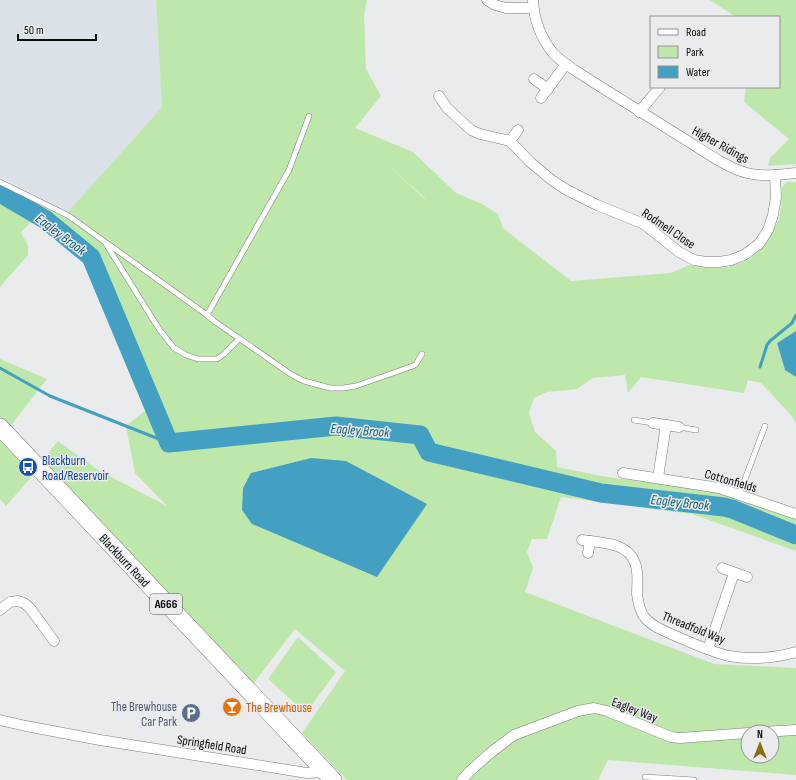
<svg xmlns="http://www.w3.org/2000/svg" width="796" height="780" viewBox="0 0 796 780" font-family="'Sofia Sans Condensed',sans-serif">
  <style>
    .built { fill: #dae1e9 }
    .green { fill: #bee8ab; fill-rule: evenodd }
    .water { fill: #44a0c2 }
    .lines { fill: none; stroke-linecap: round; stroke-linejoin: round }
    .stream { stroke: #44a0c2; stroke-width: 3 }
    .river { stroke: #44a0c2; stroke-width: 19 }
    .service-casing { stroke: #7b7c7d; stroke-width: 6 }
    .minor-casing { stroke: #7b7c7d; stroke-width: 11 }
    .trunk-casing { stroke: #7b7c7d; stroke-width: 18 }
    .service { stroke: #fff; stroke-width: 5 }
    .minor { stroke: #fff; stroke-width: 10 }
    .trunk { stroke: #fff; stroke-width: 17 }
    .labels { text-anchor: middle; stroke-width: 3; stroke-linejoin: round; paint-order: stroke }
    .shield { fill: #eaebed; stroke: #4e4f50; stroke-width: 1 }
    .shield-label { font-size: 12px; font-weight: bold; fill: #0b0c0c }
    .street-label { font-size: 13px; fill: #0b0c0c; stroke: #eaebed }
    .transit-label { font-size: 13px; fill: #164399; stroke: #eaebed; text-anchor: start }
    .service-label { font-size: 13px; fill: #4e5e75; stroke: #eaebed; text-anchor: end }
    .food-label { font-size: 13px; fill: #c56008; stroke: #eaebed; text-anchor: start }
    .water-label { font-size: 14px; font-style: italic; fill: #125b73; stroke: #eaebed }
  </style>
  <rect width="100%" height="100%" fill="#eaebed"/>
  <path class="built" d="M0 0H156L162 107 68 212 0 177Z"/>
  <g class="green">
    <path d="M156 0H367L364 16 366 69 381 96 355 128 413 152 456 193 482 204 498 214 503 228 571 281 671 273 689 265 709 268 728 267 747 261 763 248 772 233 779 219 781 207 782 187 787 182H796V331L777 343 785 370 796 377V423L789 413 761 383 748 380 744 393 641 377 628 393 625 375 593 378 577 389 547 392 534 398 529 413 535 432 556 451 557 467 601 476 718 492 796 518V551L692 514 561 497 547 539H532L527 552 533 568 525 592 714 664 796 668V775L608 760 598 780H347L302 733 345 671 295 629 253 684 41 462 58 441 98 470 167 506 135 473 126 426 156 402 101 262 95 253 50 216 0 188V186L74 222 68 212 162 107ZM380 158 425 198V199ZM748 732H772V756H748Z"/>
    <path d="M710 0H796V164L768 166 770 158 789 139 744 102 746 87H779V17H736Z"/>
    <path d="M0 198 35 218 21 232 28 246V255L0 287Z"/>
    <path d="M0 359 47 379 9 428 0 418Z"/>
    <path d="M0 436 33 475 6 506 0 499Z"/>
    <path d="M298 637 336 672 306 713 268 679Z"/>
  </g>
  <g class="water">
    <path d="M796 331V377L785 370 777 343Z"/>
    <path d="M311 458 346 461 427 504 377 577 252 524 242 510 243 488 251 473Z"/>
  </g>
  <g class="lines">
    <g class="stream">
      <path d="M760 367 767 345 770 341 792 323 796 315"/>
      <path d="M0 368 50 396 169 443"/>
    </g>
    <path class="river" d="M0 193 46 220 91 257 169 443 336 426 420 435 429 452 601 493 724 507 732 509 796 535"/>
    <defs>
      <g id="service">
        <path d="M0 182 69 216 207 315 214 321 292 375 304 381 330 388H343L356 386 413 366 416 364 422 354"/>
        <path d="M106 244 159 329 174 348 186 355 198 359H217L224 354 239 339"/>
        <path d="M207 315 289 170 309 116"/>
        <path d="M634 420 653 423"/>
        <path d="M679 427 696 430"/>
        <path d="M739 495 765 426"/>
        <path d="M197 755 198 747"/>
        <path d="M645 777 694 780"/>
      </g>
      <g id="minor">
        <path d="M487 0 495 5 506 8H533"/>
        <path d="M533 0C534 20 541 38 553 53 564 65 580 73 593 82 624 101 655 121 686 140 704 151 727 168 747 173 763 177 780 175 796 173"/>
        <path d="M534 79 548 89"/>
        <path d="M439 96 447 108 471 130 480 134 510 141 530 162 553 181 567 190 597 205 644 224 679 252 694 260 706 262H719L731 260 744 255 759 244 768 230 773 215 776 197 775 175"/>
        <path d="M541 98 566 64"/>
        <path d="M639 112 660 87"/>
        <path d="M510 141 518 130"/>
        <path d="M653 423 679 427"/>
        <path d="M623 473 719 488 796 514"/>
        <path d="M658 478 666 425"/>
        <path d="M582 540C601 543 628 542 635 563 639 572 637 584 637 594 638 602 640 613 646 619 654 628 667 632 678 637 694 644 712 652 729 656 751 660 774 658 796 652"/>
        <path d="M588 553 590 541"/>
        <path d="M722 568 747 577"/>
        <path d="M0 610 10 602 18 601 24 603 30 608 54 641"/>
        <path d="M708 649 734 573"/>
        <path d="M0 720 26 726 100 740 307 773 325 772"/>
        <path d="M762 732 796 730"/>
        <path d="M462 780 469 772 489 754 514 735 578 711 594 708 607 711 671 737 680 738 748 733"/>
      </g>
      <path id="trunk" d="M0 427 333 780"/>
    </defs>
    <use href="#service" class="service-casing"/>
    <use href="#minor" class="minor-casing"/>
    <use href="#trunk" class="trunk-casing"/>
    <use href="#service" class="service"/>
    <use href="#minor" class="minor"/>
    <use href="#trunk" class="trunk"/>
  </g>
  <defs>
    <symbol id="bus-disc" viewBox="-11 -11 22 22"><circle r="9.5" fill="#1a4fb4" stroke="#eaebed"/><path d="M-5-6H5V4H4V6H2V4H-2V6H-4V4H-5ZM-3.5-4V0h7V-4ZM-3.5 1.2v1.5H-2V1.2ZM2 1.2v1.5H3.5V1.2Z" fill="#fff"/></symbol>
    <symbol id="bar-disc" viewBox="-11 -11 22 22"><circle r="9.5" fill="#e8710a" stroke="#eaebed"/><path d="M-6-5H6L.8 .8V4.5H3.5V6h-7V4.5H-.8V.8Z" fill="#fff"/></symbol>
    <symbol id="parking-disc" viewBox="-11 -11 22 22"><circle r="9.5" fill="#5c6f8a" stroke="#eaebed"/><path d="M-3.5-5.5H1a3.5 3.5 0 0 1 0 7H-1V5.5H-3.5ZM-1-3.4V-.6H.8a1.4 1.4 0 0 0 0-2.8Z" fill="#fff"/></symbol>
  </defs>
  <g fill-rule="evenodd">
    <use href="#bus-disc" x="17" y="456" width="22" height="22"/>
    <use href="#bar-disc" x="221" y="696" width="22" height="22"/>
    <use href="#parking-disc" x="180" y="702" width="22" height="22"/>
  </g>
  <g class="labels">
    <rect class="shield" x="150" y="594" width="32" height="20" rx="3"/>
    <g class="shield-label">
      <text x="166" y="608">A666</text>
    </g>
    <g class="street-label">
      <text transform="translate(721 144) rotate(29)" y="5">Higher Ridings</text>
      <text transform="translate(669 228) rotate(34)" y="5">Rodmell Close</text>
      <text transform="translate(731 480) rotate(16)" y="5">Cottonfields</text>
      <text transform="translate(125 560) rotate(47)" y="5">Blackburn Road</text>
      <text transform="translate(694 627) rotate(22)" y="5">Threadfold Way</text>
      <text transform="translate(635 709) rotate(21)" y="5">Eagley Way</text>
      <text transform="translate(212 744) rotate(9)" y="5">Springfield Road</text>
    </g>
    <g class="transit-label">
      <text x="42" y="465">Blackburn<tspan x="42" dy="15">Road/Reservoir</tspan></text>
    </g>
    <g class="service-label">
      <text x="177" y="711">The Brewhouse<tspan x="177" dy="15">Car Park</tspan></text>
    </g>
    <g class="food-label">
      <text x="246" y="712">The Brewhouse</text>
    </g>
    <g class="water-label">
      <text transform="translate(61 234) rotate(37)" y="5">Eagley Brook</text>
      <text transform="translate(360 430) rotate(4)" y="5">Eagley Brook</text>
      <text transform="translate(680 502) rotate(6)" y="5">Eagley Brook</text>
    </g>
  </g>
  <rect x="650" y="16" width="130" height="72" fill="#eaebed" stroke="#919293"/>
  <rect x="658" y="29" width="20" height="6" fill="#ffffff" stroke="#919293"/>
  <text x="686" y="36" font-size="12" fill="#0b0c0c">Road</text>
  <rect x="658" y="46" width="20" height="12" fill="#bee8ab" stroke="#919293"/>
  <text x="686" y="56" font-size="12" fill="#0b0c0c">Park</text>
  <rect x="658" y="66" width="20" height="12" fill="#44a0c2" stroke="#919293"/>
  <text x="686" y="76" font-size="12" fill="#0b0c0c">Water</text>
  <g transform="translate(760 744)"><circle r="19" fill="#eaebed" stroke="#919293"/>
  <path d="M0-3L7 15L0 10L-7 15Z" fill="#856e0d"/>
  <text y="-6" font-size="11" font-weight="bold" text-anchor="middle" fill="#0b0c0c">N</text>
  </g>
  <path d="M18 34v6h78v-6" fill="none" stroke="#0b0c0c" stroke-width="2"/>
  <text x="24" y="34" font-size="12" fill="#0b0c0c" stroke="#eaebed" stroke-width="3" paint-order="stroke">50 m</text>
</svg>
